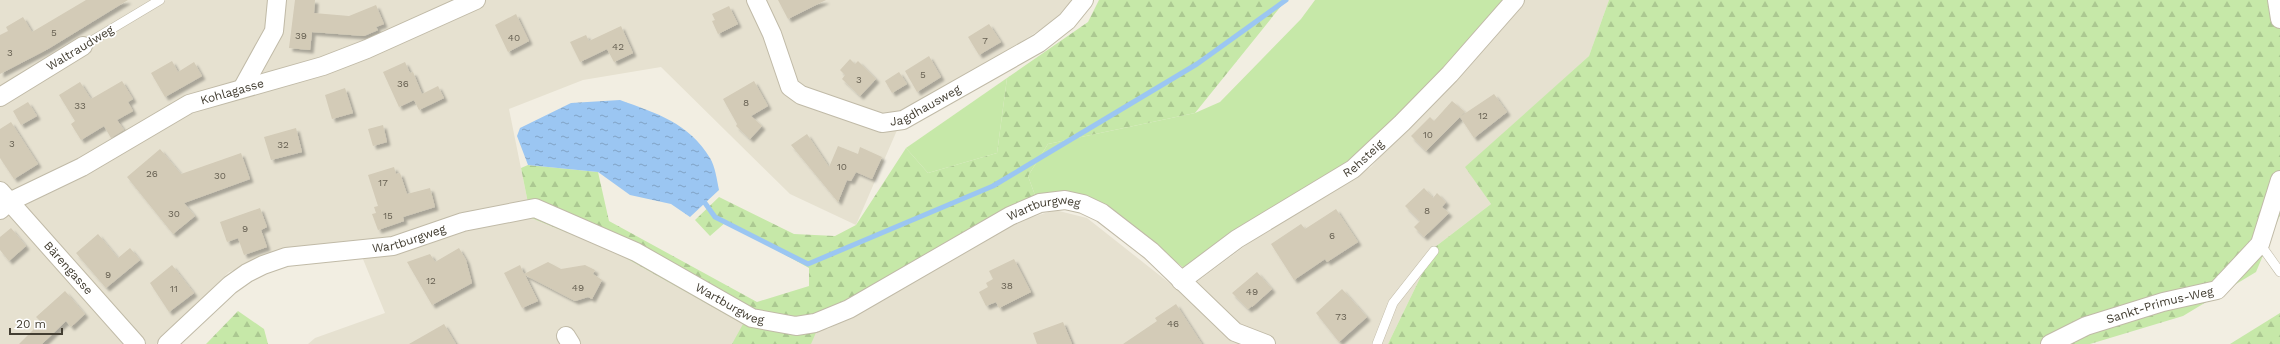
<svg xmlns="http://www.w3.org/2000/svg" width="2280" height="344" viewBox="0 0 2280 344" font-family="'Work Sans',sans-serif">
  <style>
    .residential { fill: #e6e1d0 }
    .green { fill: #c6e8a8 }
    .forest { fill: url(#forest-firs) }
    .water { fill: url(#water-ripples) }
    .lines { fill: none; stroke-linecap: round; stroke-linejoin: round }
    .stream { stroke: #9bc6f2; stroke-width: 5 }
    .building { fill: #d3cbb7; filter: url(#shadow) }
    .lane-casing { stroke: #c0baa7; stroke-width: 10 }
    .street-casing { stroke: #c0baa7; stroke-width: 20 }
    .lane { stroke: #fff; stroke-width: 9 }
    .street { stroke: #fff; stroke-width: 18 }
    .labels { text-anchor: middle; stroke-width: 3.5; stroke-linejoin: round; paint-order: stroke }
    .number-label { font-size: 10px; fill: #676153 }
    .street-label { font-size: 12px; fill: #433e32; stroke: #fff }
  </style>
  <defs>
    <pattern id="forest-firs" width="22" height="20" patternUnits="userSpaceOnUse"><rect width="22" height="20" fill="#c6e8a8"/><path d="M5 1l3.5 6h-7zM16 11l3.5 6h-7z" fill="#abc891"/></pattern>
    <pattern id="water-ripples" width="26" height="14" patternUnits="userSpaceOnUse"><rect width="26" height="14" fill="#9bc6f2"/><path d="M2 4q2-2 4 0t4 0M15 11q2-2 4 0t4 0" fill="none" stroke="#80a2c5"/></pattern>
    <filter id="shadow"><feDropShadow dx="3.5" dy="3.5" stdDeviation="1" flood-color="#0004"/></filter>
  </defs>
  <rect width="100%" height="100%" fill="#f2eee2"/>
  <path class="residential" d="M0 0H1075L1056 20 904 114 856 225 790 194 661 67 583 80 509 109 531 218 615 252 763 335 828 329 1014 223 1055 210 1087 218 1182 293 1261 234 1371 167 1523 0H1609L1589 56 1466 167 1491 204 1435 247 1388 344H308L315 338 385 313 356 242 290 248 229 272 156 344H0Z"/>
  <g class="green">
    <path d="M1315 0H1508L1388 131 1349 163 1184 268 1091 198 1061 193 1036 198 1028 176 1048 144 1195 113 1220 102 1301 19Z"/>
    <path d="M1007 78 997 153 928 173 906 148Z"/>
  </g>
  <g class="forest">
    <path d="M1099 0H1286L1195 113 1048 144 1028 176 1036 198 825 312 811 344H732L743 324 615 252 531 218 521 168 528 165 598 172 609 221 757 302 809 286V268L726 222 710 236 695 220 719 197 794 234 835 236 856 225 906 148 928 173 997 153 1007 78 1088 22Z"/>
    <path d="M1609 0H2280V215L2256 272 2183 316 2090 344H1388L1435 247 1491 204 1465 167 1589 56Z"/>
    <path d="M238 311 264 329 268 344H206Z"/>
    <path d="M2280 313V344H2230Z"/>
  </g>
  <path class="water" d="M620 100C656 113 689 123 710 158 715 166 717 180 719 190L690 217 671 204 630 195 598 172 528 165 517 136 520 128 571 103Z"/>
  <g class="lines">
    <path class="stream" d="M705 203 715 217 808 264 993 186 1197 64 1286 0"/>
  </g>
  <g class="building">
    <path d="M86 0H128L48 49 0 74V35L8 31 6 27 23 17 32 32Z"/>
    <path d="M295 0H315L314 13 349 16 376 5 384 24 376 27 378 30 364 36 312 32 310 50 289 48Z"/>
    <path d="M778 0H826L788 19Z"/>
    <path d="M729 6 738 24 718 34 712 21 715 20 712 14Z"/>
    <path d="M516 14 529 41 508 52 495 25Z"/>
    <path d="M989 24 1001 42 979 55 968 37Z"/>
    <path d="M621 26 633 53 614 62 607 49 580 62 570 42 586 35 589 41Z"/>
    <path d="M929 56 941 77 917 92 905 71Z"/>
    <path d="M850 59 855 64 858 61 876 79 860 96 842 79 845 75 840 70Z"/>
    <path d="M172 61 178 72 194 62 202 76 165 97 151 73Z"/>
    <path d="M405 62 410 73 413 72 422 94 438 86 444 98 419 110 414 100 399 107 383 72Z"/>
    <path d="M899 72 907 84 892 93 885 81Z"/>
    <path d="M122 81 133 99 128 102 133 111 117 120 124 130 111 138 104 126 81 140 71 124 75 121 59 95 80 82 91 99Z"/>
    <path d="M754 81 768 106 751 116 762 126 750 139 736 126 737 124 723 99Z"/>
    <path d="M345 88 353 113 332 119 325 95Z"/>
    <path d="M1494 94 1507 112 1474 138 1460 117 1426 151 1411 136 1430 117 1434 121 1452 101 1465 112 1461 116Z"/>
    <path d="M28 102 37 116 21 125 13 111Z"/>
    <path d="M11 122 38 164 14 179 0 158V129Z"/>
    <path d="M383 125 387 142 373 146 368 129Z"/>
    <path d="M296 128 302 152 271 160 264 137Z"/>
    <path d="M807 134 829 167 838 146 858 154 860 147 882 157 872 179 856 172 851 181 847 180 838 202 791 145Z"/>
    <path d="M160 149 181 174 241 153 250 179 184 203 195 216 173 234 127 177Z"/>
    <path d="M394 167 396 174 400 173 407 194 430 188 435 207 403 217 404 221 378 230 372 214 376 213 374 207 378 206 368 175Z"/>
    <path d="M1424 188 1433 198 1437 193 1446 202 1442 207 1449 213 1424 237 1414 227 1420 221 1405 206Z"/>
    <path d="M260 208 267 227 261 230 267 247 244 255 238 238 227 242 220 222Z"/>
    <path d="M1336 209 1358 242 1327 262 1325 259 1294 280 1271 244 1301 224 1305 229Z"/>
    <path d="M11 228 26 246 9 261 0 250V237Z"/>
    <path d="M98 234 118 258 130 248 140 260 106 288 76 253Z"/>
    <path d="M459 248 466 260 472 283 432 305 407 262 430 254 435 262Z"/>
    <path d="M1014 259 1031 292 999 308 996 302 986 306 979 292 988 287 986 283 993 279 989 271Z"/>
    <path d="M548 262 561 269 585 265 595 270 593 274 602 280 592 299 588 297 575 301 525 275 538 301 522 308 504 273 520 265 524 274Z"/>
    <path d="M172 265 194 293 169 312 150 283Z"/>
    <path d="M1257 272 1272 289 1252 307V306L1248 309 1232 293Z"/>
    <path d="M1342 289 1367 317 1339 342 1316 313Z"/>
    <path d="M65 291 85 314 71 327 66 321 42 344H19L41 322 36 317Z"/>
    <path d="M1176 304 1202 344H1123L1157 321 1155 318Z"/>
    <path d="M1063 322 1072 344H1037L1033 333Z"/>
    <path d="M444 324 456 344H409Z"/>
  </g>
  <g class="lines">
    <defs>
      <g id="lane">
        <path d="M83 46 160 0"/>
        <path d="M2260 244 2280 272"/>
        <path d="M1377 344 1393 303 1434 251"/>
      </g>
      <g id="street">
        <path id="s1" d="M756 0 772 34 790 87 801 95 882 123 903 120 1039 43 1067 21 1084 0"/>
        <path d="M2277 0 2280 19"/>
        <path d="M243 87 274 31 277 0"/>
        <path d="M0 97 83 46"/>
        <path id="s2" d="M0 191 136 344"/>
        <path id="s3" d="M0 210 9 202 82 167 189 104 323 66 367 49 476 0"/>
        <path id="s4" d="M1181 281 1237 239 1353 169 1402 123 1450 74 1515 0"/>
        <path d="M566 336 571 344"/>
        <path id="s5" d="M167 344 230 285 247 273 263 265 286 257 393 246 463 222 535 208 636 252 752 318 796 326 815 323 849 309 1010 216 1040 203 1065 200 1083 204 1102 213 1151 251 1235 332 1266 344"/>
        <path id="s6" d="M2050 344 2086 326 2163 302 2217 290 2260 244 2280 180"/>
      </g>
    </defs>
    <use href="#lane" class="lane-casing"/>
    <use href="#street" class="street-casing"/>
    <use href="#lane" class="lane"/>
    <use href="#street" class="street"/>
  </g>
  <g class="labels">
    <g class="number-label">
      <text x="54" y="36">5</text>
      <text x="301" y="39">39</text>
      <text x="514" y="41">40</text>
      <text x="985" y="44">7</text>
      <text x="618" y="50">42</text>
      <text x="10" y="56">3</text>
      <text x="923" y="78">5</text>
      <text x="859" y="83">3</text>
      <text x="403" y="87">36</text>
      <text x="746" y="106">8</text>
      <text x="80" y="109">33</text>
      <text x="1483" y="119">12</text>
      <text x="1428" y="138">10</text>
      <text x="12" y="147">3</text>
      <text x="283" y="148">32</text>
      <text x="842" y="170">10</text>
      <text x="152" y="177">26</text>
      <text x="220" y="179">30</text>
      <text x="383" y="186">17</text>
      <text x="1427" y="214">8</text>
      <text x="174" y="217">30</text>
      <text x="388" y="219">15</text>
      <text x="245" y="232">9</text>
      <text x="1332" y="239">6</text>
      <text x="108" y="278">9</text>
      <text x="431" y="284">12</text>
      <text x="1007" y="289">38</text>
      <text x="578" y="291">49</text>
      <text x="174" y="292">11</text>
      <text x="1252" y="295">49</text>
      <text x="1341" y="320">73</text>
      <text x="1173" y="327">46</text>
    </g>
    <g class="street-label">
      <text transform="translate(80 48) rotate(-31)" y="4">Waltraudweg</text>
      <text dy="4" stroke="none"><textPath href="#s3" startOffset="262">Kohlagasse</textPath></text>
      <text dy="4" stroke="none"><textPath href="#s1" startOffset="240">Jagdhausweg</textPath></text>
      <text dy="4" stroke="none"><textPath href="#s4" startOffset="220">Rehsteig</textPath></text>
      <text dy="4" stroke="none"><textPath href="#s5" startOffset="970">Wartburgweg</textPath></text>
      <text dy="4" stroke="none"><textPath href="#s5" startOffset="274">Wartburgweg</textPath></text>
      <text dy="4" stroke="none"><textPath href="#s2" startOffset="103">Bärengasse</textPath></text>
      <text dy="4" stroke="none"><textPath href="#s5" startOffset="622">Wartburgweg</textPath></text>
      <text dy="4" stroke="none"><textPath href="#s6" startOffset="117">Sankt-Primus-Weg</textPath></text>
    </g>
  </g>
  <path d="M10 328v6h52v-6" fill="none" stroke="#433e32" stroke-width="2"/>
  <text x="16" y="328" font-size="12" fill="#433e32" stroke="#ffffff" stroke-width="3" paint-order="stroke">20 m</text>
</svg>
